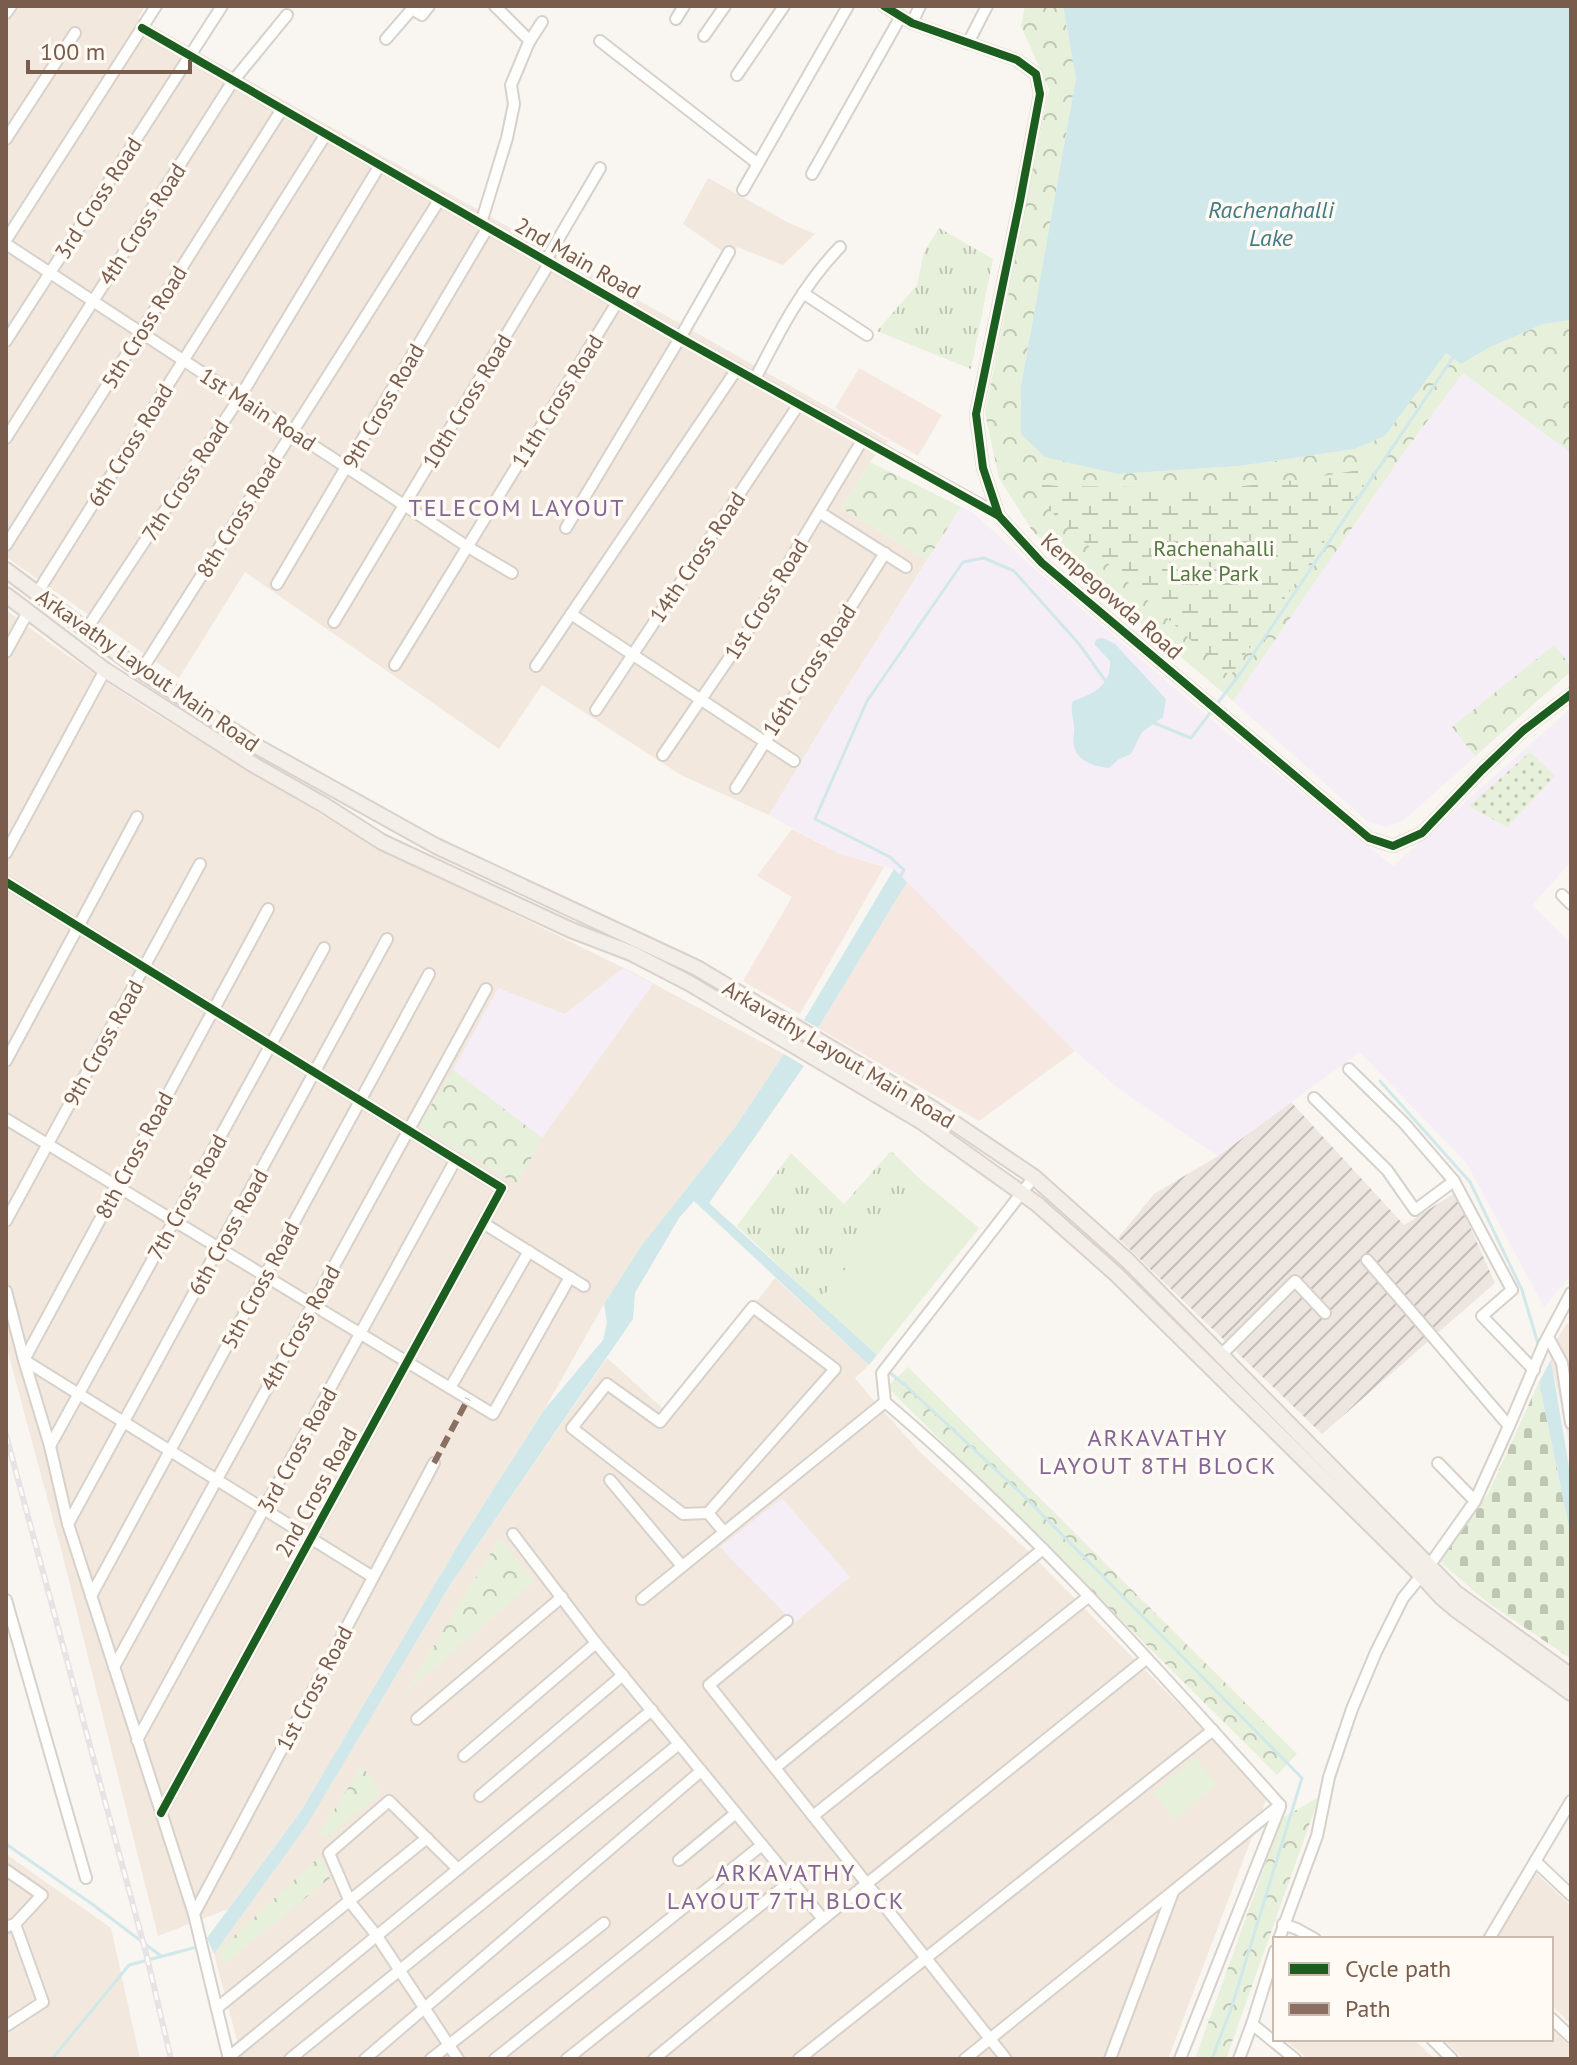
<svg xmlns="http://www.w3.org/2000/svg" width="1577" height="2065" viewBox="0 0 1577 2065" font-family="'PT Sans',sans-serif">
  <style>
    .residential { fill: #f2e8de }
    .commercial { fill: #f6e8e1 }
    .industrial { fill: url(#industrial-furrows) }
    .education { fill: #f6eef6 }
    .grass { fill: url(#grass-tufts) }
    .forest { fill: url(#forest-crowns) }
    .wetland { fill: url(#wetland-marsh) }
    .cemetery { fill: url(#cemetery-stones) }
    .garden { fill: url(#garden-dots) }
    .pitch { fill: #e7f0db }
    .water { fill: #d0e8ea }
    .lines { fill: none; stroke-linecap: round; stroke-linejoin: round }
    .stream { stroke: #d0e8ea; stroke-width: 3 }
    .minor-casing { stroke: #d7d1cb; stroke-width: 14 }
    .major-casing { stroke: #dad1cc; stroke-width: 18 }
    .minor { stroke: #fefefd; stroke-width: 10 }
    .major { stroke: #f3eee8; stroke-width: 14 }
    .rail-casing { stroke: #e6e3e7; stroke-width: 6 }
    .rail { stroke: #fffaf3; stroke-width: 3; stroke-dasharray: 9; stroke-linecap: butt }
    .quiet { stroke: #8d6e63; stroke-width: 6; stroke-dasharray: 12 6; stroke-linecap: butt }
    .cycleway-casing { stroke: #fffaf3; stroke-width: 13 }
    .cycleway { stroke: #1b5e20; stroke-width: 8 }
    .labels { text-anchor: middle; stroke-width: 7; stroke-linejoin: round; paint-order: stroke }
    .street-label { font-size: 22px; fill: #7a5c4d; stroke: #fffaf3 }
    .park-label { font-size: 22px; fill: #537a41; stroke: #fffaf3 }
    .water-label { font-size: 24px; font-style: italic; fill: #437c86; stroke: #fffaf3 }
    .neighbourhood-label { font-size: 24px; letter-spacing: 2px; fill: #846695; stroke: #fffaf3 }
  </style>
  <defs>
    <pattern id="industrial-furrows" width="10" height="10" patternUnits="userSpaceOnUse" patternTransform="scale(2)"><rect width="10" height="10" fill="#ede5e0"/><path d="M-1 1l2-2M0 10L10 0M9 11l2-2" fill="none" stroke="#c5bdb8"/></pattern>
    <pattern id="grass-tufts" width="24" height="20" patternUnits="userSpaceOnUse" patternTransform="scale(2)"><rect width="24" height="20" fill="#e7f0db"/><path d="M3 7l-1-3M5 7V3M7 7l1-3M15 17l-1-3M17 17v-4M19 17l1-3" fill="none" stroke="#c0c6b4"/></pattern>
    <pattern id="forest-crowns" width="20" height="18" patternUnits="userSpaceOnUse" patternTransform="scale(2)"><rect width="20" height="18" fill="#e7f0db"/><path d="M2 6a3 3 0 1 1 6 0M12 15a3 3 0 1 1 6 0" fill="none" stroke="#c0c6b4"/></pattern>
    <pattern id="wetland-marsh" width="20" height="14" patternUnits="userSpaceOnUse" patternTransform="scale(2)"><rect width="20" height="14" fill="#e7f0db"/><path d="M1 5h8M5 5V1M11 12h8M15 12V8" fill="none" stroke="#c0c6b4"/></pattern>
    <pattern id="cemetery-stones" width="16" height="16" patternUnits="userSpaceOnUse" patternTransform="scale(2)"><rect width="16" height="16" fill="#e7f0db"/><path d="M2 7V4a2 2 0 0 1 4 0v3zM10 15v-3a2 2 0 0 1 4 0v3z" fill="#c0c6b4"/></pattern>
    <pattern id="garden-dots" width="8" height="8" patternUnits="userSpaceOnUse" patternTransform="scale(2)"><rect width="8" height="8" fill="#e7f0db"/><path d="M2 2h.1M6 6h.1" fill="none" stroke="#c0c6b4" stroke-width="1.8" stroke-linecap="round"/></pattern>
  </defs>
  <rect width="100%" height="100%" fill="#f9f5f0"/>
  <g class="residential">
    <path d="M6 6H145L138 18 888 441 870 462 841 508 927 560 829 716 769 815 681 775 542 685 499 749 245 572 179 678 6 557Z"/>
    <path d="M708 178 789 223 815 234 783 265 737 247 732 258 683 224Z"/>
    <path d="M6 610 58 649 147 709 360 838 632 972 784 1054 736 1126 642 1245 604 1304 544 1410 461 1540 301 1811 228 1909 158 1936 61 1549 6 1345Z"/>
    <path d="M775 1278 869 1365 855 1378 869 1395 921 1453 1028 1551 1268 1795 1168 2059H242L214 1954 307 1825 450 1585 607 1358 668 1413Z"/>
    <path d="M1567 1323 1571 1326V1451L1549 1352Z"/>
    <path d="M6 1854 111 1928 140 2059H6Z"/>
    <path d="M1536 1873 1571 1906V2024L1551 2005V1939H1495Z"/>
    <path d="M1551 2028 1571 2047V2059H1464L1443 2039H1551Z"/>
    <path d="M1284 2039H1413L1435 2059H1308Z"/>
  </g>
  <g class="commercial">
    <path d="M859 368 942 415 918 456 835 408Z"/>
    <path d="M792 829 838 853 884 867 800 1014 743 981 792 897 757 876Z"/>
    <path d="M907 882 1075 1051 979 1121 818 1028Z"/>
  </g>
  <path class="industrial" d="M1291 1102 1404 1225 1455 1193 1495 1283 1322 1434 1118 1238 1154 1194 1218 1156Z"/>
  <g class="education">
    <path d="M1463 373 1571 453V671L1404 820 1387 827 1367 821 1233 701 1405 451Z"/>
    <path d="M961 507 972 512 1035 569 1226 732 1393 866 1571 708V862L1532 905 1571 944V1275L1544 1307 1467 1164 1360 1052 1218 1156 1119 1089 1075 1051 894 869 838 853 769 815 829 716Z"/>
    <path d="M623 968 653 984 542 1138 453 1070 498 988 565 1014Z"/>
    <path d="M782 1498 850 1577 794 1623 720 1547Z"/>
  </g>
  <g class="grass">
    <path d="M939 228 993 259 971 369 877 331 917 285 924 252Z"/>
    <path d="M891 1151 921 1180 818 1302 737 1226 791 1153 844 1204Z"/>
  </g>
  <g class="forest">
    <path d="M1025 6H1063L1076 78 1021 386 1118 474 1239 466 1355 449 1385 436 1446 353 1461 364 1490 347 1543 324 1571 320V453L1463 373 1405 451 1233 701 1033 532 999 478 985 413 1049 89 1021 26Z"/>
    <path d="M870 462 961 507 927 560 841 508Z"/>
    <path d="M1554 645 1571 666V671L1475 756 1452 727Z"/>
    <path d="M453 1070 542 1138 517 1184 418 1126Z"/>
    <path d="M908 1367 1297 1754 1277 1775 887 1387Z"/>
    <path d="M500 1538 534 1582 405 1693Z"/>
    <path d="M362 1766 381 1793 325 1839 320 1832Z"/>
    <path d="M1319 1797 1226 2059H1195L1282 1818Z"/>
    <path d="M320 1856 330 1878 223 1965 220 1949Z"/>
  </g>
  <path class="wetland" d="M1377 467 1230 676 1043 504 1027 483 1057 486 1226 488 1304 479Z"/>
  <path class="cemetery" d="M1539 1382 1571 1537V1659L1487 1602 1439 1561 1489 1492Z"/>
  <path class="garden" d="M1530 752 1555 776 1507 827 1469 806Z"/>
  <g class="pitch">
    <path d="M921 1180 979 1228 877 1355 818 1302Z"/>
    <path d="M1195 1757 1217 1784 1175 1820 1152 1793Z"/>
  </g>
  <g class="water">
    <path d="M1063 6H1571V320L1543 324 1490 347 1461 364 1446 353 1385 436 1355 449 1239 466 1118 474 1045 457 1021 434V386L1076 78Z"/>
    <path d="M1103 638 1115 644 1166 699 1163 717 1142 732 1131 754 1119 759 1109 768C1095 767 1077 761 1074 746 1072 740 1075 733 1074 726 1073 717 1070 710 1073 701 1093 694 1111 686 1110 661L1094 644 1097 639Z"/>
    <path d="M894 869 907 882 818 1028 804 1020Z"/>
    <path d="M784 1054 804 1066 709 1203 877 1355 869 1365 694 1201 679 1218 635 1293 633 1319 450 1585 307 1825 214 1954 207 1938 301 1811 461 1540 544 1410 603 1340 607 1322 604 1304 642 1245 736 1126Z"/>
    <path d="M1551 1360 1571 1479V1537L1539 1382Z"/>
  </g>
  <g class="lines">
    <g class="stream">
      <path d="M1154 723 1191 738 1242 671 1454 356"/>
      <path d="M899 879 904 870 890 857 815 819 867 701 963 562 984 558 1014 571 1079 644 1105 680"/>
      <path d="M1380 1081 1470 1182 1522 1290 1539 1347"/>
      <path d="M888 1371 905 1385 1023 1495 1302 1778 1232 2006 1212 2059"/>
      <path d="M6 1844 92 1904 161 1956"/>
      <path d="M52 2059 129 1965 197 1947"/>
    </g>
    <defs>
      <g id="minor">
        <path d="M495 6 530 41"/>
        <path d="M884 6 912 23 1017 60 1036 74 1040 94 1020 201 976 414 983 468 999 516 1042 563 1369 838 1393 846 1422 833 1482 770 1524 730 1571 694"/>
        <path d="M6 13 11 6"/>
        <path d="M676 19 684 6"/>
        <path d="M912 23 920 6"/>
        <path d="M142 28 680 338 999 515"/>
        <path d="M704 36 725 6"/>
        <path d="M386 39 412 9 422 15 429 6"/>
        <path d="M600 41 758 164"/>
        <path d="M968 43 987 6"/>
        <path d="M737 75 784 6"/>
        <path d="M6 139 75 33"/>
        <path d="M812 174 901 16"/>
        <path d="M743 190 848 6"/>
        <path d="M481 223 507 138 514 104 511 85 529 42 542 22"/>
        <path d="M6 240 156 6"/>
        <path d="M6 244 468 547 512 573"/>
        <path d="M546 260 600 168"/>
        <path d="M803 293 867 335"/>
        <path d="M6 341 222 6"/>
        <path d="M755 379C779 332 803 285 840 247"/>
        <path d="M6 438 233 81 287 15"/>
        <path d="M819 512 906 567"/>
        <path d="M566 528 680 338 729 252"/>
        <path d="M6 545 282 109"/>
        <path d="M277 584 488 227"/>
        <path d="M37 593 326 134"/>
        <path d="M571 614 794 761"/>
        <path d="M334 622 550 262"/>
        <path d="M86 630 240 397 380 165"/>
        <path d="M6 652 28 612"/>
        <path d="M395 665 618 301"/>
        <path d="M536 666 737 369"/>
        <path d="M141 671 440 199"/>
        <path d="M596 710 799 404"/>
        <path d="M663 755 747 632 863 439"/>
        <path d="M736 788 885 553"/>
        <path d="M6 853 105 670"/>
        <path d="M6 882 502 1188 161 1813"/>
        <path d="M1562 895 1571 904"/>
        <path d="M268 909 24 1360 373 1577"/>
        <path d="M6 1061 137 817"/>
        <path d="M1349 1069 1404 1123 1454 1181 1512 1290 1482 1316 1534 1370"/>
        <path d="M1314 1098 1387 1170 1415 1210 1454 1181"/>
        <path d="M6 1119 493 1414 570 1277"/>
        <path d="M1034 1177 882 1373 885 1402C1028 1523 1155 1666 1280 1805"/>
        <path d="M6 1221 200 864"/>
        <path d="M483 1223 584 1286"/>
        <path d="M1367 1260 1509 1426"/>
        <path d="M6 1291 24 1360 50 1446 68 1524 194 1914 229 2059"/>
        <path d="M753 1307 835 1369 708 1513 683 1514 572 1428 607 1384 660 1422Z"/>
        <path d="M1548 1337 1562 1363 1571 1423"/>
        <path d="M1222 1354 1295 1281 1325 1313"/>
        <path d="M450 1388 529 1251"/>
        <path d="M50 1446 324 948"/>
        <path d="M1438 1463 1475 1501"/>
        <path d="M610 1480 682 1566"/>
        <path d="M708 1513 724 1532"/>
        <path d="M68 1524 387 939"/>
        <path d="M513 1534 596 1643 823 1919"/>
        <path d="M91 1596 429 974"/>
        <path d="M642 1599 885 1402"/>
        <path d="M6 1600 86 1878"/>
        <path d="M787 1621 709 1685 1006 2059"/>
        <path d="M114 1667 486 989"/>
        <path d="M417 1719 562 1597"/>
        <path d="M137 1740 456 1159"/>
        <path d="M464 1756 596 1643"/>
        <path d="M775 1768 1043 1549"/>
        <path d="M480 1796 623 1675"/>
        <path d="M813 1816 1088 1597"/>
        <path d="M679 1860 736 1813"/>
        <path d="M1535 1861 1571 1895"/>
        <path d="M6 1870 42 1895 15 1924 6 1927"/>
        <path d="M194 1914 434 1463"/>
        <path d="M1283 1924 1297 1929 1315 1939"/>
        <path d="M1279 1939 1317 1836 1329 1777 1352 1709 1376 1652 1403 1598 1429 1566 1475 1501 1509 1426 1544 1344 1571 1293"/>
        <path d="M1489 1939 1571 1801"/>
        <path d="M217 2008 427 1838"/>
        <path d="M1551 2018 1571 2037"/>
        <path d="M1252 2024 1295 2059"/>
        <path d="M6 2026 43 2002 15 1924"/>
        <path d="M1432 2039 1452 2059"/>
        <path d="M229 2057 652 1710"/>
        <path d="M290 2059 679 1744"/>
        <path d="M365 2059 701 1771"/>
        <path d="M431 2059 604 1923"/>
        <path d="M458 2059 377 1936 350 1902 329 1853 389 1801 458 1869"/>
        <path d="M495 2059 762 1845"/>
        <path d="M567 2059 791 1881"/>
        <path d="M654 2059 823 1919 1146 1659"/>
        <path d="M799 2059 1213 1730"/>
        <path d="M965 2059 1280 1805"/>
        <path d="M1110 2059 1173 1892"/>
        <path d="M1180 2059 1280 1807"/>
        <path d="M1239 2059 1252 2024 1275 1951"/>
      </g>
      <g id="major">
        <path d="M6 570 141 671 258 747 436 846 697 968 932 1108 1034 1177 1128 1261 1456 1593 1571 1676"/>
        <path d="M6 595 105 670 254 765 324 805 382 842 571 930 631 953 689 983 922 1122 1037 1204 1116 1274 1421 1575 1442 1598 1455 1609 1571 1693"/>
      </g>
    </defs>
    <use href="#minor" class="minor-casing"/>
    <use href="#major" class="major-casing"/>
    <use href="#minor" class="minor"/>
    <use href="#major" class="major"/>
    <defs>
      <path id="rail" d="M6 1435 146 1953 171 2059"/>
    </defs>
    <use href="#rail" class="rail-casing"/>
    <use href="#rail" class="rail"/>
    <path class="quiet" d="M434 1463 468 1399"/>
    <defs>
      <g id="cycleway">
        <path d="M884 6 912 23 1017 60 1036 74 1040 94 1020 201 976 414 983 468 999 516 1042 563 1369 838 1393 846 1422 833 1482 770 1524 730 1571 694"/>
        <path d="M142 28 680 338 999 516"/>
        <path d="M6 882 502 1188 161 1813"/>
      </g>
    </defs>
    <use href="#cycleway" class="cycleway-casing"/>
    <use href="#cycleway" class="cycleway"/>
  </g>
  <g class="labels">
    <g class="street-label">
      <text transform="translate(98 198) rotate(-57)" y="8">3rd Cross Road</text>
      <text transform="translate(142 224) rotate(-57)" y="8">4th Cross Road</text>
      <text transform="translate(578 258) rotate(30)" y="8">2nd Main Road</text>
      <text transform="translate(144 327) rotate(-58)" y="8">5th Cross Road</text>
      <text transform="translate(467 401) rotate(-59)" y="8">10th Cross Road</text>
      <text transform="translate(557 401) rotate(-58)" y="8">11th Cross Road</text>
      <text transform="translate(383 406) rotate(-60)" y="8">9th Cross Road</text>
      <text transform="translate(258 409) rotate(33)" y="8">1st Main Road</text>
      <text transform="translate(130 445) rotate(-58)" y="8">6th Cross Road</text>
      <text transform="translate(185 480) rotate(-57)" y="8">7th Cross Road</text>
      <text transform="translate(239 516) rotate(-58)" y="8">8th Cross Road</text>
      <text transform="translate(697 557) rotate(-56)" y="8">14th Cross Road</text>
      <text transform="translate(1112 596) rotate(41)" y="8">Kempegowda Road</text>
      <text transform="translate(766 599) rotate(-58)" y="8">1st Cross Road</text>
      <text transform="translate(148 670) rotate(35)" y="8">Arkavathy Layout Main Road</text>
      <text transform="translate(809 670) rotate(-57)" y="8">16th Cross Road</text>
      <text transform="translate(103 1043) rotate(-61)" y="8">9th Cross Road</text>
      <text transform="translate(839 1054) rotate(31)" y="8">Arkavathy Layout Main Road</text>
      <text transform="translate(134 1155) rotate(-62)" y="8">8th Cross Road</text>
      <text transform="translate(187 1197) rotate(-61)" y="8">7th Cross Road</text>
      <text transform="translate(228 1232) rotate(-61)" y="8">6th Cross Road</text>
      <text transform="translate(260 1285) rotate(-62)" y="8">5th Cross Road</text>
      <text transform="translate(300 1328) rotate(-61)" y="8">4th Cross Road</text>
      <text transform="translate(297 1450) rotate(-61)" y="8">3rd Cross Road</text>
      <text transform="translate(316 1492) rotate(-61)" y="8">2nd Cross Road</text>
      <text transform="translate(314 1688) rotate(-62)" y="8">1st Cross Road</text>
    </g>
    <g class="park-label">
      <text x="1214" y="556">Rachenahalli<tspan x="1214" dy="25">Lake Park</tspan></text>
    </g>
    <g class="water-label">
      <text x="1271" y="218">Rachenahalli<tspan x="1271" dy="28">Lake</tspan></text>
    </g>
    <g class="neighbourhood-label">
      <text x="517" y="516">TELECOM LAYOUT</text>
      <text x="1158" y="1446">ARKAVATHY<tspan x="1158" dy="28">LAYOUT 8TH BLOCK</tspan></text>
      <text x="786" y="1881">ARKAVATHY<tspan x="786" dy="28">LAYOUT 7TH BLOCK</tspan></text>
    </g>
  </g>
  <rect width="1577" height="2065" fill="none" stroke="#7a5c4d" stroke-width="16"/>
  <rect x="1273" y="1937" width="280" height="104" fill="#fffaf3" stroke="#cabbb1" stroke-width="2"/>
  <rect x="1289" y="1963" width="40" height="12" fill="#1b5e20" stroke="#cabbb1" stroke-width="2"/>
  <text x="1345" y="1977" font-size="24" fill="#7a5c4d">Cycle path</text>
  <rect x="1289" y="2003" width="40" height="12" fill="#8d6e63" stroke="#cabbb1" stroke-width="2"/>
  <text x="1345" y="2017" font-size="24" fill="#7a5c4d">Path</text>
  <path d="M28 60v12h162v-12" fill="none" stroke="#7a5c4d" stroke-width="4"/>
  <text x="40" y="60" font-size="24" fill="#7a5c4d" stroke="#fffaf3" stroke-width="6" paint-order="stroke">100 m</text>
</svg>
